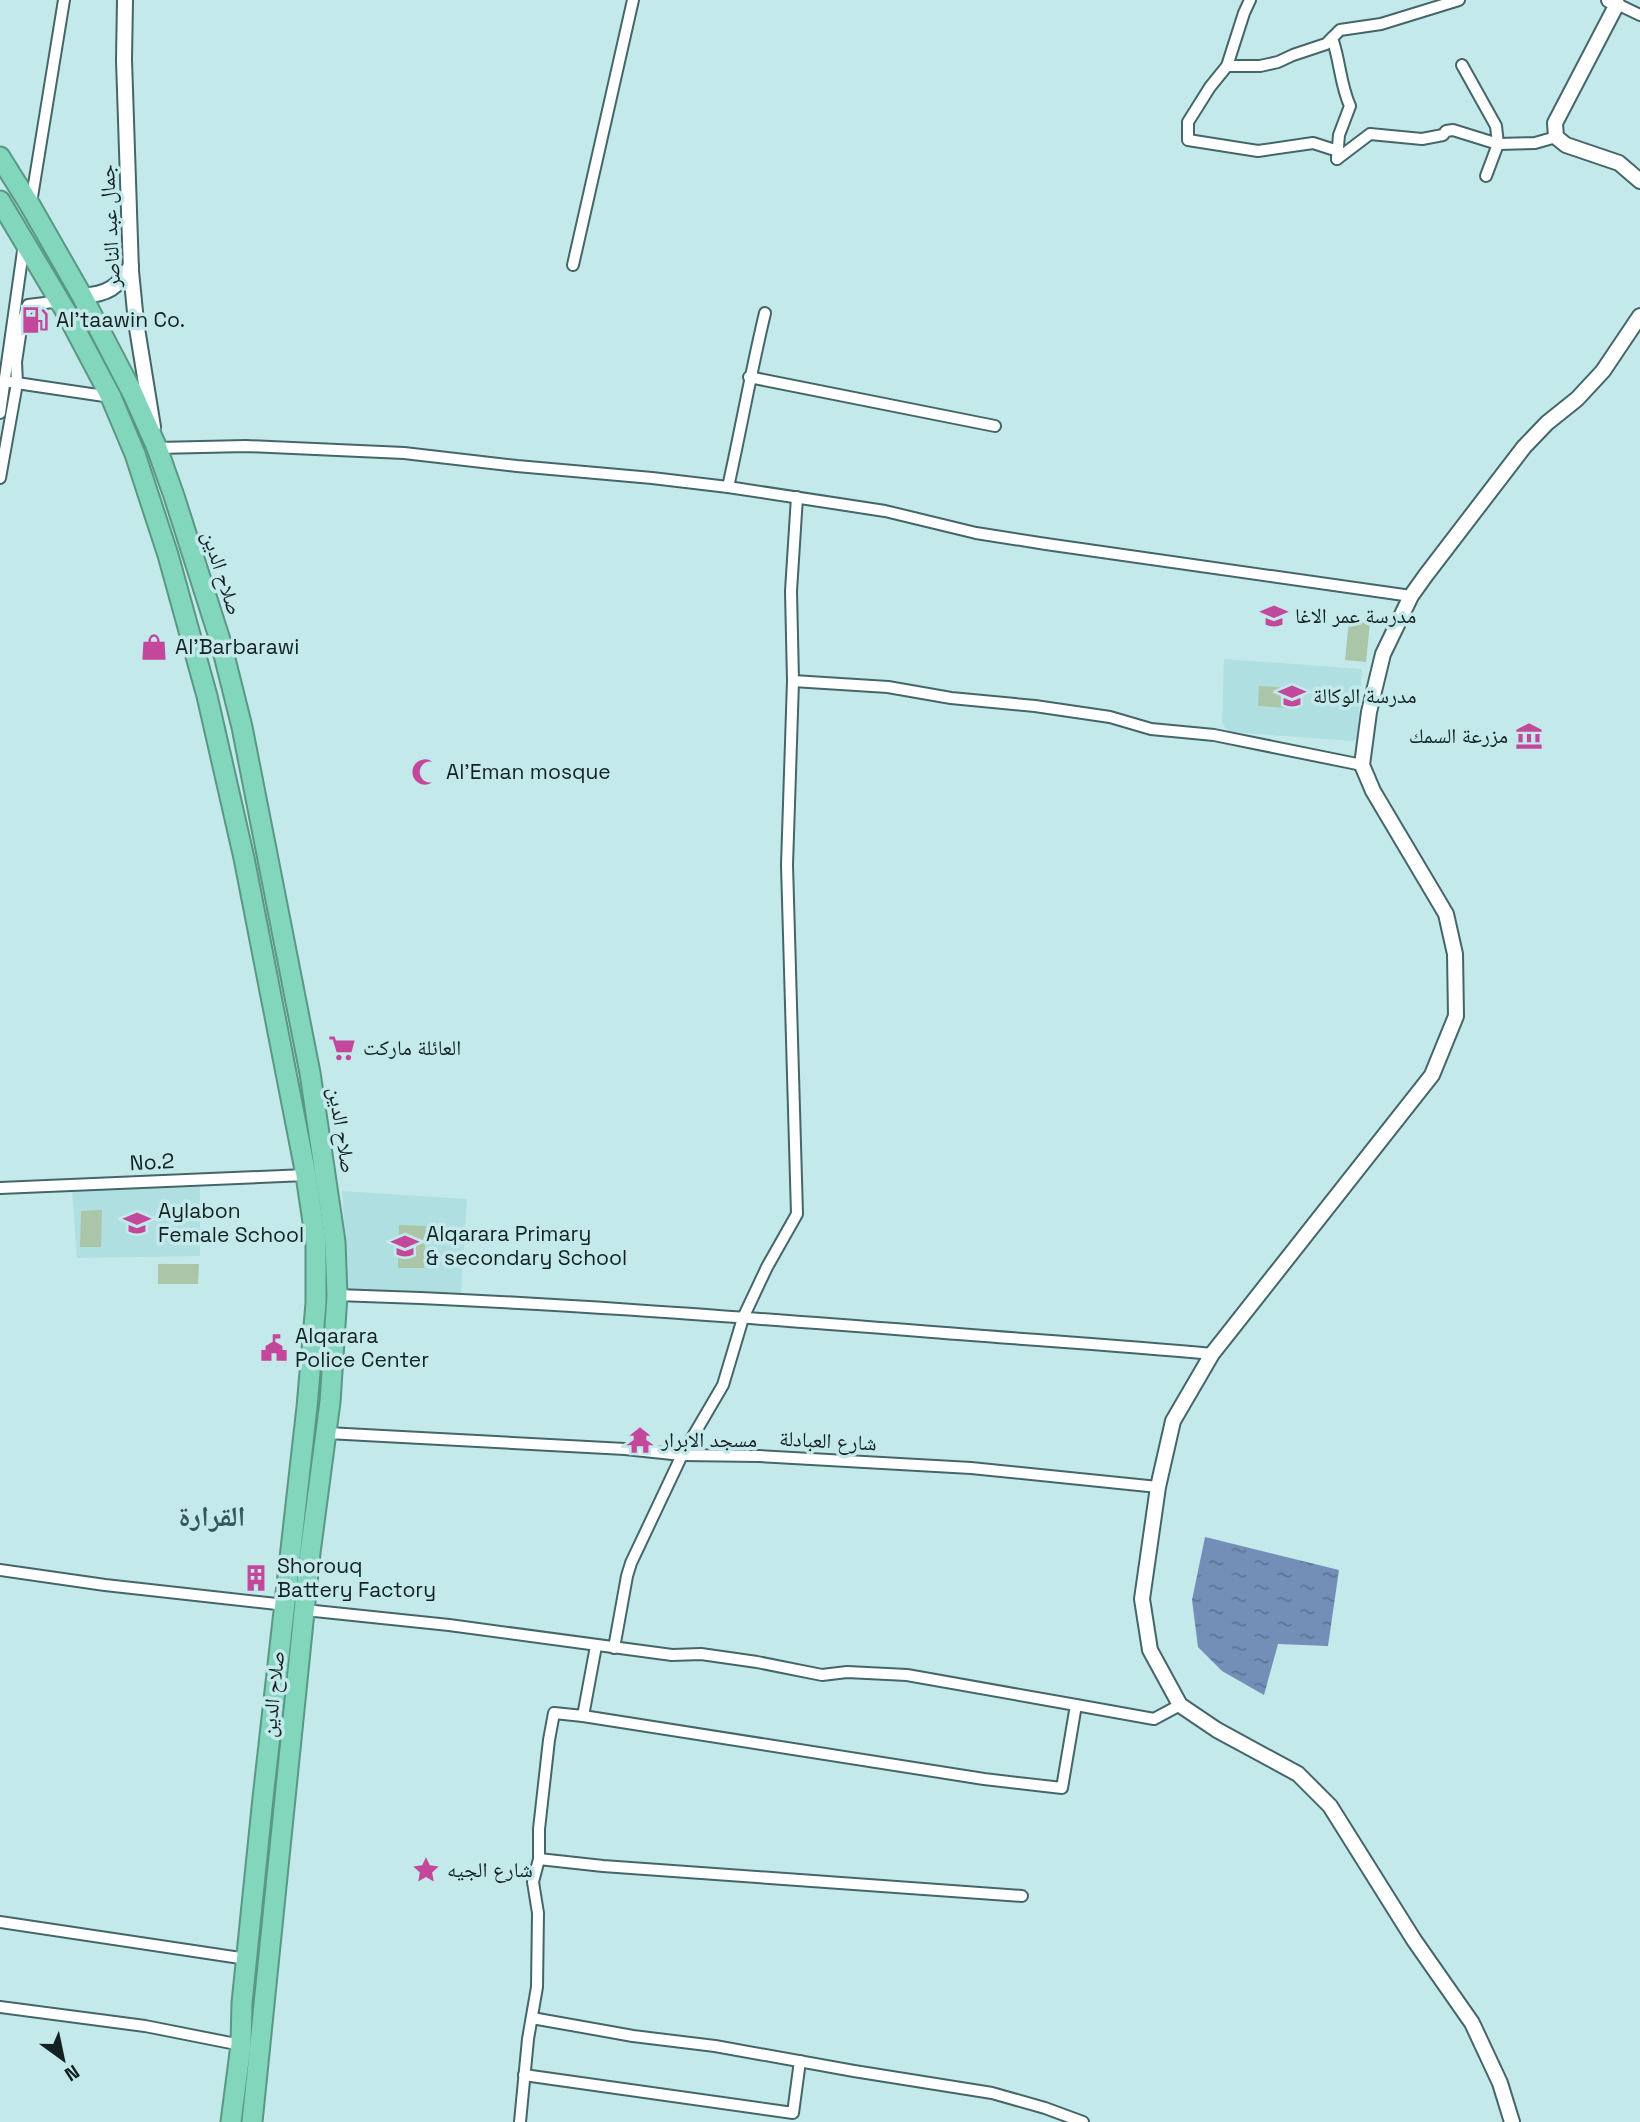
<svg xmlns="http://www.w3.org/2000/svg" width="1640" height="2122" viewBox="0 0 1640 2122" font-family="'Space Grotesk','Noto Naskh Arabic',sans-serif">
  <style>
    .built { fill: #b0dfe1 }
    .pitch { fill: #aac5a8 }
    .water { fill: url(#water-ripples) }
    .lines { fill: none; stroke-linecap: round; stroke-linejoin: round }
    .street-casing { stroke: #456668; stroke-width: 14 }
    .secondary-casing { stroke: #456668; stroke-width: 18 }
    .highway-casing { stroke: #5a9785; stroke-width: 23 }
    .street { stroke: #fff; stroke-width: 10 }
    .secondary { stroke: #fff; stroke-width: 14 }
    .highway { stroke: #81d6bb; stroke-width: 19 }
    .labels { text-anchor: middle; stroke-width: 7; stroke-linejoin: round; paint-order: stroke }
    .street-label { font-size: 21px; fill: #132122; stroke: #c4e9eb }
    .poi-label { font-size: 21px; fill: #132122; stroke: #c4e9eb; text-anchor: start }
    .district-label { font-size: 28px; font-weight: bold; fill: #375759; stroke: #c4e9eb }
  </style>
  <defs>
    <pattern id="water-ripples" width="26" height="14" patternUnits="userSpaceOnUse" patternTransform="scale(1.75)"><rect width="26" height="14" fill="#738fb7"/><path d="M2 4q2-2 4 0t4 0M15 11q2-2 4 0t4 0" fill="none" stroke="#5d7494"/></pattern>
  </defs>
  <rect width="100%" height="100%" fill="#c4e9eb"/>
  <g class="built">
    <path d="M1224 659 1362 669 1357 738 1353 741 1230 732 1225 728 1222 722Z"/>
    <path d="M200 1183V1256L77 1258 72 1190Z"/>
    <path d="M342 1191 467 1199 461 1295 348 1292Z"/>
  </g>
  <g class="pitch">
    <path d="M1349 621 1370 623 1366 662 1345 660Z"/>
    <path d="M1259 686 1290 688 1289 708 1258 706Z"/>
    <path d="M102 1210 101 1247H80L81 1211Z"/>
    <path d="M399 1225 426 1226 424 1268H398Z"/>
    <path d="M158 1264H199L198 1284H158Z"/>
  </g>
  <path class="water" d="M1205 1537 1339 1570 1328 1646 1278 1644 1264 1695 1222 1671 1198 1647 1192 1600Z"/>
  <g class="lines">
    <defs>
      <g id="street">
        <path d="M1250 0 1244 13 1227 66 1210 87 1188 122V140L1258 151 1313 143 1338 151"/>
        <path d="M1617 4 1640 15"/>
        <path d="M1462 65 1496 126 1498 144 1486 176"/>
        <path d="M1227 66H1260L1278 62 1293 55 1326 44 1332 38"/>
        <path d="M1337 159 1339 135 1350 106C1340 84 1340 60 1332 38L1340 30 1381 24 1459 0"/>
        <path d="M1337 159 1370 134 1422 139 1443 135 1446 131 1453 130 1498 144 1535 143 1556 137"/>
        <path d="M31 203 64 0"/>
        <path d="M573 265 633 0"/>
        <path d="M749 377 995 426"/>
        <path d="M10 382 111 397"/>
        <path d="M0 413 24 244"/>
        <path d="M157 448 246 446 404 453 517 466 652 478 728 487 885 511 976 533 1046 544 1411 596"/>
        <path d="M0 478 17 383 16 362 22 322 28 305 53 302 61 308"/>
        <path d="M728 487C741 429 751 371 765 313"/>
        <path d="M793 681 888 687 951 698 1035 706 1110 717 1151 729 1214 735 1362 765"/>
        <path d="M0 1188 306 1175"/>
        <path d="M337 1295C532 1301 726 1316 920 1331 1017 1339 1115 1345 1212 1354"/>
        <path d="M327 1433 625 1449 682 1455 759 1456 971 1468 1158 1487"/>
        <path d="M0 1570 105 1585 286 1605"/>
        <path d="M305 1610 449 1625 672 1655 701 1654 757 1662 822 1675 847 1672 907 1675 1076 1705 1062 1788 984 1779 583 1716"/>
        <path d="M614 1648 627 1576 631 1563 682 1455 723 1385 743 1318 767 1267 797 1214 787 865 793 681 791 591 797 497"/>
        <path d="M1076 1705 1154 1719 1180 1705"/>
        <path d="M539 1859 603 1866 1022 1896"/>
        <path d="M0 1922 247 1959"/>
        <path d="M0 2007 145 2026 241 2045"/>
        <path d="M532 2018 633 2036 715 2046 854 2071 992 2093 1045 2108 1083 2122"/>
        <path d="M524 2075 793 2113 800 2061"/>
        <path d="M520 2122 528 2039 537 1987 538 1913 533 1882 539 1859V1829L549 1740 554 1713 583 1716 596 1646"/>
      </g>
      <g id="secondary">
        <path d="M125 0 124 60 131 271 136 322 153 427"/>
        <path d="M1609 0 1617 4 1555 123 1556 137 1566 145 1619 163 1640 181"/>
        <path d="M82 296C108 294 117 288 131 266"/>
        <path d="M1512 2122 1500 2083 1472 2023 1414 1940 1330 1806 1298 1774 1217 1730 1180 1705 1150 1650 1142 1599 1158 1487 1173 1421 1212 1354 1432 1075 1456 1016 1455 954 1446 914 1373 791 1362 765 1369 712 1383 654 1411 596 1426 575 1524 447 1547 423 1577 399 1603 371 1640 316"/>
      </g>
      <g id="highway">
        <path d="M0 157 30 205 82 296 133 394 157 448 174 496 221 643 242 727 310 1073 335 1242 337 1295 330 1402 310 1553 252 2122"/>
        <path d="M0 201 65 310 111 397 135 454 168 555 207 696 244 858 306 1175 316 1242V1303L307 1407 263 1798 242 2003 241 2045 231 2122"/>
      </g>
    </defs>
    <use href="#street" class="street-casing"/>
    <use href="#secondary" class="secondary-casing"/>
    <use href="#highway" class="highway-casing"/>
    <use href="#street" class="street"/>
    <use href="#secondary" class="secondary"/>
    <use href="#highway" class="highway"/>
  </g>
  <defs>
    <symbol id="fuel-bare" viewBox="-9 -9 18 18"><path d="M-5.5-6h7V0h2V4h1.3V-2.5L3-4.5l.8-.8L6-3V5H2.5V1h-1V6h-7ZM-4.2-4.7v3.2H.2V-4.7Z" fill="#c3489b" stroke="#c4e9eb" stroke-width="2.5" paint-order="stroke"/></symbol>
    <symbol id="school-bare" viewBox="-9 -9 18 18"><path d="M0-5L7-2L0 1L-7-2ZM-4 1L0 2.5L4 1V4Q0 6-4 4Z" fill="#c3489b" stroke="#c4e9eb" stroke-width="2.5" paint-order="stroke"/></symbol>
    <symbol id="shop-bare" viewBox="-9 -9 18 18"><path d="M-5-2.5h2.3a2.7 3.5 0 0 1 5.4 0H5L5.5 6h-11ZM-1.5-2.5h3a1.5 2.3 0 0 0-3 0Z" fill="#c3489b" stroke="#c4e9eb" stroke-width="2.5" paint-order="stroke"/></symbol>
    <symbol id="museum-bare" viewBox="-9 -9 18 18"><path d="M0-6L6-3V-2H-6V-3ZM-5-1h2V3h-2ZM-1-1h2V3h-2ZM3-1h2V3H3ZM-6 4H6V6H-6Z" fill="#c3489b" stroke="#c4e9eb" stroke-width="2.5" paint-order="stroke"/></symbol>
    <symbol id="mosque-bare" viewBox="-9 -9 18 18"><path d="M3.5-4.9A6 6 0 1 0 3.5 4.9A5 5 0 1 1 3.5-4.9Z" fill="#c3489b" stroke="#c4e9eb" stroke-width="2.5" paint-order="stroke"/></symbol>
    <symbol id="supermarket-bare" viewBox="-9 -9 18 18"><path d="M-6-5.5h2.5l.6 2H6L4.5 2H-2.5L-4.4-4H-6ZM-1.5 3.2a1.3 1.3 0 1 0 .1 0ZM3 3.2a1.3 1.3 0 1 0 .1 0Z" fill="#c3489b" stroke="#c4e9eb" stroke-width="2.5" paint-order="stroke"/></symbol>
    <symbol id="civic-bare" viewBox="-9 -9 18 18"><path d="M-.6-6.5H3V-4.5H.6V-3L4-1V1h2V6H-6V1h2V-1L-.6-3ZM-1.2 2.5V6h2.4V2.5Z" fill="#c3489b" stroke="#c4e9eb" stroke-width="2.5" paint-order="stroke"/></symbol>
    <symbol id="temple-bare" viewBox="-9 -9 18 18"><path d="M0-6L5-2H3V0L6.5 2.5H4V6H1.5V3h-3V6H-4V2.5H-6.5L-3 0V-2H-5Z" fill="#c3489b" stroke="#c4e9eb" stroke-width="2.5" paint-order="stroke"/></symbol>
    <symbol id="building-bare" viewBox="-9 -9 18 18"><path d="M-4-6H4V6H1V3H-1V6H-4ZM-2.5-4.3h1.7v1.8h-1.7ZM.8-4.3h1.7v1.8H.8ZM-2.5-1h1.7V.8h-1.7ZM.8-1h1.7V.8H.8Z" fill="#c3489b" stroke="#c4e9eb" stroke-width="2.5" paint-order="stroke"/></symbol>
    <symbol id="sight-bare" viewBox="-9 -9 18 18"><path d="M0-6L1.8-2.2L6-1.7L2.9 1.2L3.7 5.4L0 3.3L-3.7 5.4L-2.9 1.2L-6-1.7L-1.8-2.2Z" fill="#c3489b" stroke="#c4e9eb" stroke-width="2.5" paint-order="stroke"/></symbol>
  </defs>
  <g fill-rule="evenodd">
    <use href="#fuel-bare" x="16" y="301" width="38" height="38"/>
    <use href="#school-bare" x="1255" y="597" width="38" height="38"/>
    <use href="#shop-bare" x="135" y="628" width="38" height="38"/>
    <use href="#school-bare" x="1273" y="677" width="38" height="38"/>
    <use href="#museum-bare" x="1510" y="717" width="38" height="38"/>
    <use href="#mosque-bare" x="406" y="753" width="38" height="38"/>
    <use href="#supermarket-bare" x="323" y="1029" width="38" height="38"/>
    <use href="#school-bare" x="118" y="1204" width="38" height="38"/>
    <use href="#school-bare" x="386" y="1227" width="38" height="38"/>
    <use href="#civic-bare" x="255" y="1329" width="38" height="38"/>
    <use href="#temple-bare" x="621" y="1421" width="38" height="38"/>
    <use href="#building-bare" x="237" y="1559" width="38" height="38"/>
    <use href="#sight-bare" x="407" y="1851" width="38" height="38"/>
  </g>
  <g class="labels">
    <g class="street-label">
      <text transform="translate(110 226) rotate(-93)" y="7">جمال عبد الناصر</text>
      <text transform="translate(222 573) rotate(72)" y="7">صلاح الدين</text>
      <text transform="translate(342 1130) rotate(81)" y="7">صلاح الدين</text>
      <text transform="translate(152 1162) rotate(-3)" y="7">No.2</text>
      <text transform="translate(828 1441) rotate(3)" y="7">شارع العبادلة</text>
      <text transform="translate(273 1694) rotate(-84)" y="7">صلاح الدين</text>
    </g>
    <g class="poi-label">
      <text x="56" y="327">Al'taawin Co.</text>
      <text x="1295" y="623">مدرسة عمر الاغا</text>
      <text x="175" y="654">Al'Barbarawi</text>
      <text x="1313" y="703">مدرسة الوكالة</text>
      <text x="1508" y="743" text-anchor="end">مزرعة السمك</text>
      <text x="446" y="779">Al'Eman mosque</text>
      <text x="363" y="1055">العائلة ماركت</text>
      <text x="158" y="1218">Aylabon<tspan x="158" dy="24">Female School</tspan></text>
      <text x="426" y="1241">Alqarara Primary<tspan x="426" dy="24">&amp; secondary School</tspan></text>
      <text x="295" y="1343">Alqarara<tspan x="295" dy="24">Police Center</tspan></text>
      <text x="661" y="1447">مسجد الابرار</text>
      <text x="277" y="1573">Shorouq<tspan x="277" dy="24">Battery Factory</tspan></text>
      <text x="447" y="1877">شارع الجيه</text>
    </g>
    <g class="district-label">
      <text x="212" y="1526">القرارة</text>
    </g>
  </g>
  <g transform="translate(63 2059) rotate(147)" stroke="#c4e9eb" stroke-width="5" paint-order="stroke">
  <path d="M0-5L12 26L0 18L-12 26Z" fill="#132122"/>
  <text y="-10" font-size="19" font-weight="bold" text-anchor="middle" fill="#132122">N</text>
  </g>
</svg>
